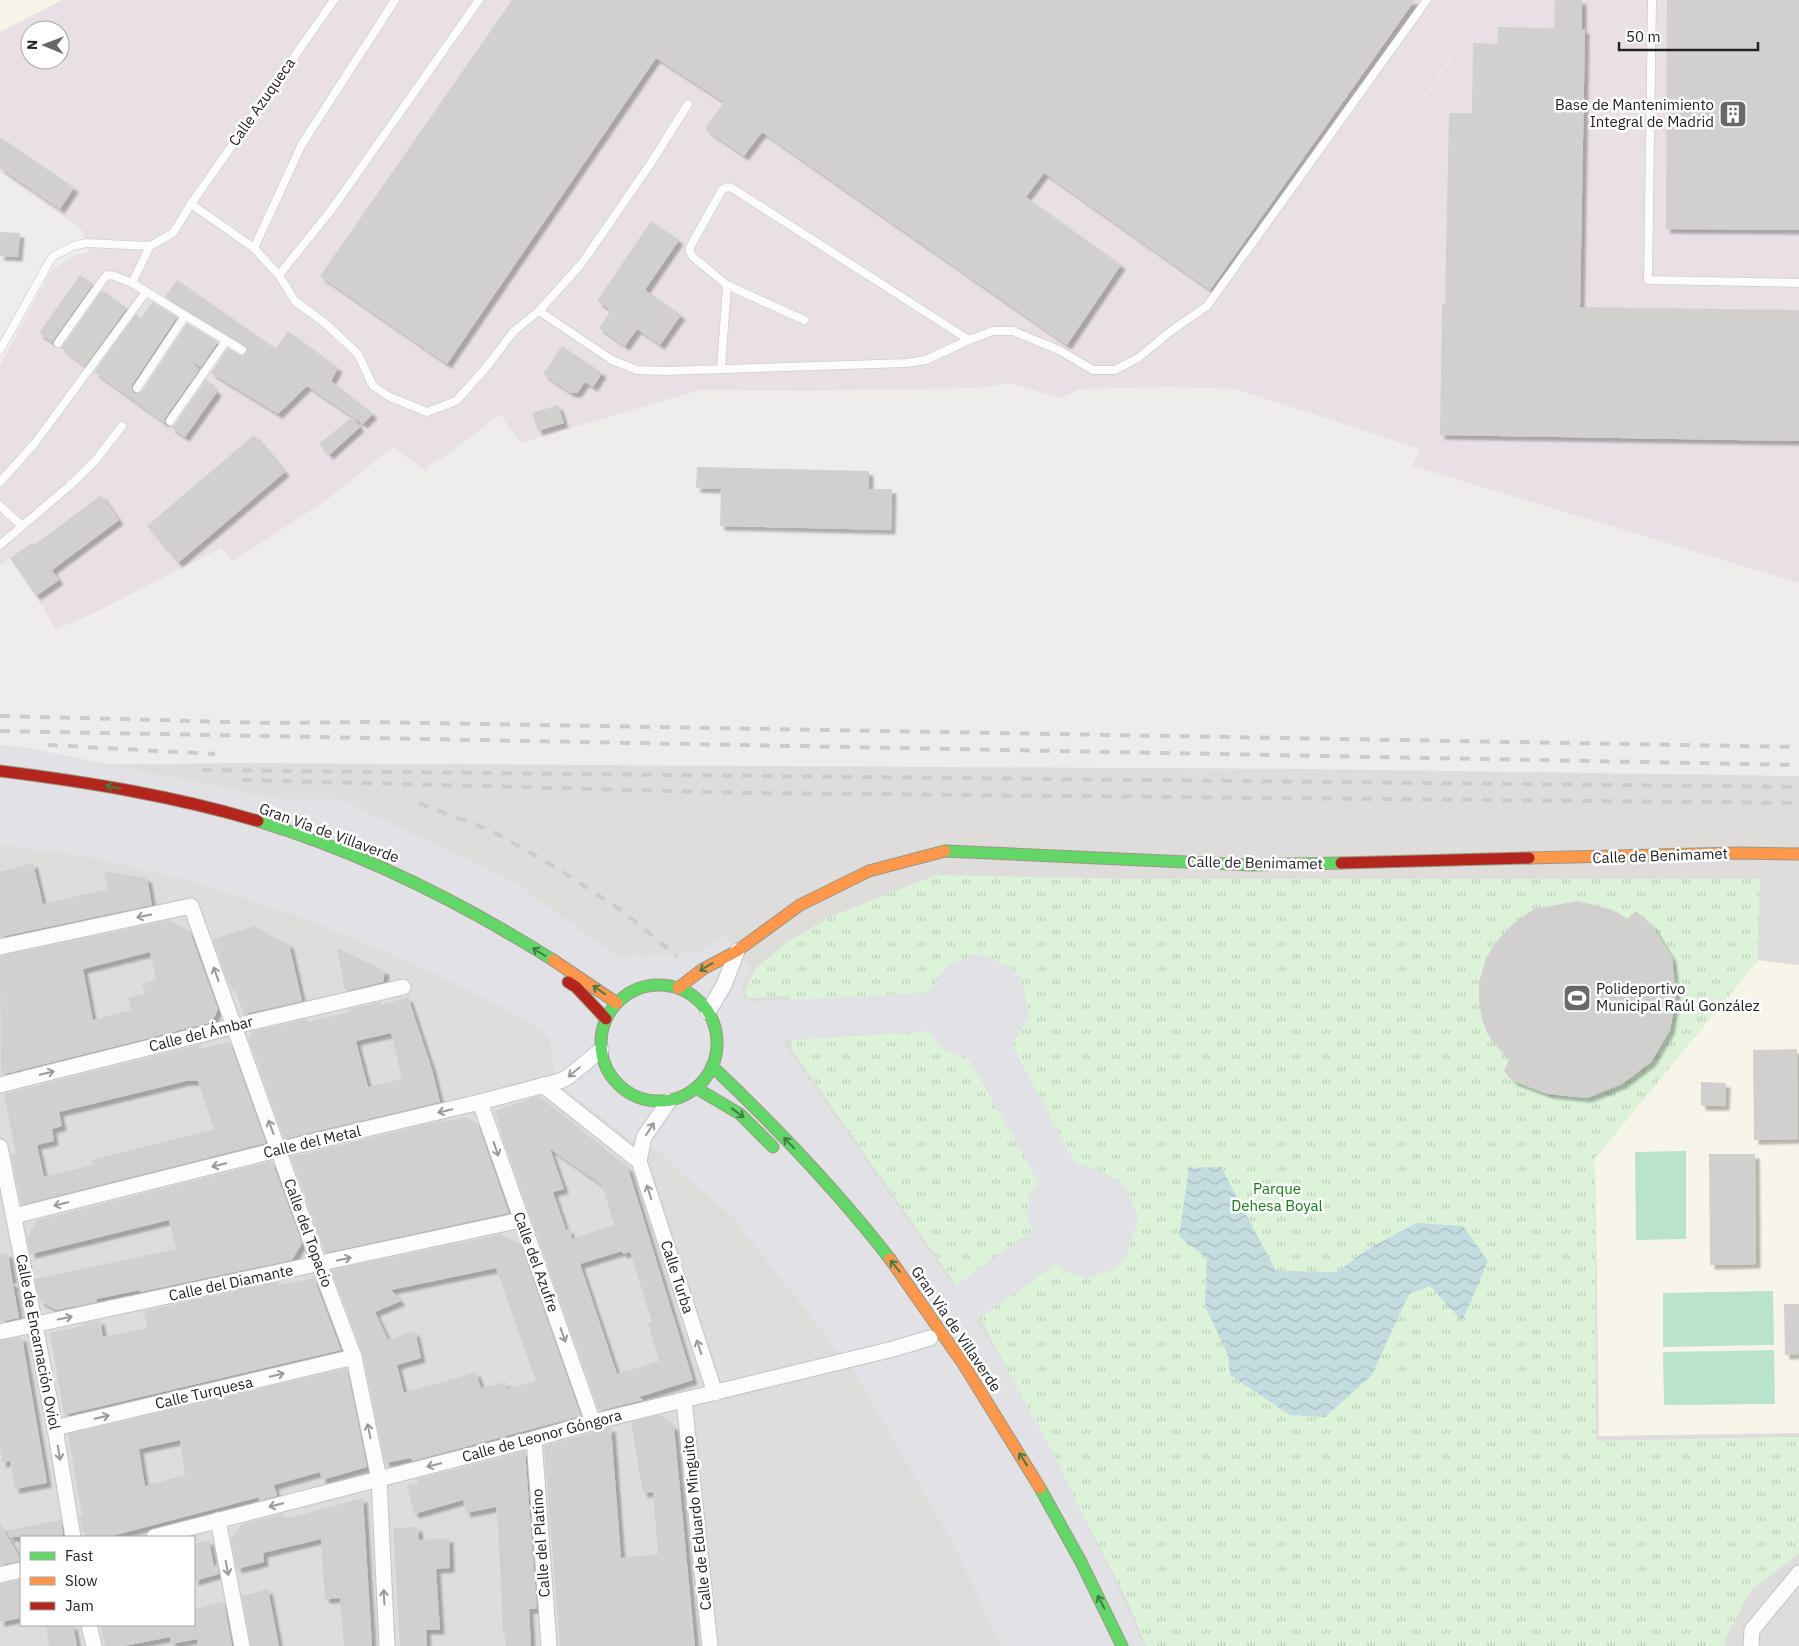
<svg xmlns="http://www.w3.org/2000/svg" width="1799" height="1646" viewBox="0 0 1799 1646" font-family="'IBM Plex Sans',sans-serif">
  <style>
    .residential { fill: #dfdddc; fill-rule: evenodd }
    .industrial { fill: #e8e0e5; fill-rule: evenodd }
    .education { fill: #f7f5e9 }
    .park { fill: url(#park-tufts) }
    .pitch { fill: #bae3ce }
    .plaza { fill: #e2e1e5; fill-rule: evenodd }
    .water { fill: url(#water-waves) }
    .building { fill: #d2d0ce; fill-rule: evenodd; filter: url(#shadow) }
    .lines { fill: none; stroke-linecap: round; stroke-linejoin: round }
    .lane-casing { stroke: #c5c4c3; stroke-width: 9 }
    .street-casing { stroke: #c5c4c3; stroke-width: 17 }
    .fast-casing { stroke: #999884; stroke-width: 13 }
    .slow-casing { stroke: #999884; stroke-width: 13 }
    .jam-casing { stroke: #999884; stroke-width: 13 }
    .lane { stroke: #fdfcfc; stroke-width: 8 }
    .street { stroke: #fdfcfc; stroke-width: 15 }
    .fast { stroke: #63d668; stroke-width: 11 }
    .slow { stroke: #ff974d; stroke-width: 11 }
    .jam { stroke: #b3261e; stroke-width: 11 }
    .rail { stroke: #ccc; stroke-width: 4; stroke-dasharray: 10 10; stroke-linecap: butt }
    .oneway { stroke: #427c45 }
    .oneway2 { stroke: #9a9a9a }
    .labels { text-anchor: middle; stroke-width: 5; stroke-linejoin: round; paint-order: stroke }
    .street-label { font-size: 15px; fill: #222; stroke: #fff }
    .poi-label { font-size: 15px; fill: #222; stroke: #fff; text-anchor: end }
    .park-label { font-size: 15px; fill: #157b15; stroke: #fff }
  </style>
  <defs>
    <pattern id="park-tufts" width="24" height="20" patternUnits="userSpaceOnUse" patternTransform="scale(1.25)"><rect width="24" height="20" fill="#dcf2d9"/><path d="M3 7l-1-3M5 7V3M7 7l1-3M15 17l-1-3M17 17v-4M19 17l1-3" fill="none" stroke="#bccfba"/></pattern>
    <pattern id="water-waves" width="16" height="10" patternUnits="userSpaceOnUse" patternTransform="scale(1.25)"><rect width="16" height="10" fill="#c2dce0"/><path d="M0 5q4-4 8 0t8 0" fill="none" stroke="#a6bcc0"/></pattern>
    <filter id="shadow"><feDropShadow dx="4.5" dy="4.5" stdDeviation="1" flood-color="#0004"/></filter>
  </defs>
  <rect width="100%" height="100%" fill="#efedeb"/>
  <path class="residential" d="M233 763 1308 769 1799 776V1646H0V766ZM21 1537H194V1625H21Z"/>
  <path class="industrial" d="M59 0H1799V583L1413 466 1420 449 1236 389 1169 387 1080 389 1059 398 1010 383 975 388 802 391 700 390 520 443 500 414 443 458 431 463 426 471 393 447 328 499 233 561 221 548 92 614 56 629 36 596 10 558 0 565V366L50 272 72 256 89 252 81 229 0 172V30ZM30 30H60V60H30ZM1458 49 1391 146H1390L1451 57Z"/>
  <g class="education">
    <path d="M0 0H62L0 32Z"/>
    <path d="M1758 960 1799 965V1433L1599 1436 1595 1158Z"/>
  </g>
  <path class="park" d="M936 875 1129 879H1760L1758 960 1595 1158 1596 1441 1799 1437V1553L1751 1590 1726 1637 1725 1646H1146L1128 1602 984 1325 792 1050 789 996 748 998 745 991 755 969 788 942 830 917Z"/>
  <g class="pitch">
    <path d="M1686 1151V1239L1636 1240 1635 1152Z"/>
    <path d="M1773 1291 1774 1345 1663 1347V1293Z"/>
    <path d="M1774 1350 1775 1404 1664 1405 1663 1352Z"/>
  </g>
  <path class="plaza" d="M0 745 24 747 279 799H338L513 881 618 957 701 952 725 935 751 968 743 980 741 993 747 1002 927 993 947 966 973 955 987 956 1009 967 1022 978 1029 1017 1012 1045 1075 1163 1094 1168 1122 1183 1131 1198 1138 1219 1126 1258 1112 1270 1085 1278 1067 1272 1057 1264 976 1320 1017 1387 1056 1458 1144 1646H1001L954 1545 854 1371 734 1219 654 1148 631 1140 568 1091 554 1071 549 1036 510 1011 421 967 300 916 196 882 86 856 0 845ZM928 1031 943 1049 968 1058 1039 1183 1029 1194 1027 1216 1033 1230 954 1287 782 1041Z"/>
  <path class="water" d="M1221 1167 1276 1271 1337 1272 1370 1248 1417 1223 1463 1226 1488 1261 1462 1321 1430 1286 1409 1294 1371 1376 1325 1417 1290 1415 1230 1375 1228 1355 1205 1306 1207 1258 1179 1236 1189 1168Z"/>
  <g class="building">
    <path d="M512 0H1415L1210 290 1044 173 1026 197 1121 265 1067 345 762 132 744 156 705 129 724 102 656 58 447 364 320 276Z"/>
    <path d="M1555 0H1582V29H1585L1580 307 1799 310V441L1440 435 1442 304H1445L1449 113H1472L1473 43 1497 44 1498 27 1554 28Z"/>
    <path d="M1667 0H1799V230L1666 229Z"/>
    <path d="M0 137 74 188 60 209 0 168Z"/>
    <path d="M651 221 679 240 645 290 681 315 660 345 637 329 625 346 599 328 611 310 597 301Z"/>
    <path d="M0 232 20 233 18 257 0 256Z"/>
    <path d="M80 275 93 284 52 342 39 333Z"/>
    <path d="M177 280 276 349 288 331 338 368 331 381 373 414 363 424 307 386 278 414 211 373 228 348 242 356 246 353 247 348 165 297Z"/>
    <path d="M102 290 127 308 85 366 61 348Z"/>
    <path d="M153 302 177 317 132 385V390L134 393H139L142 391 187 323 218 342 201 367 192 362 199 370 165 418V423L94 372 136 314 141 318Z"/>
    <path d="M562 346 602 373 593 387 585 382 577 393H571L543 374Z"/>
    <path d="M206 379 217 392 185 437 170 427 175 424Z"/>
    <path d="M558 405 564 423 538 431 532 413Z"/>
    <path d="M352 417 360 427 329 455 319 444Z"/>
    <path d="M254 435 285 472 178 563 147 526Z"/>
    <path d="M697 467 869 471V489H892L891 530 720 526 721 489 696 488Z"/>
    <path d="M101 495 119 520 52 570 59 580 36 596 10 558 32 543 34 545Z"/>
    <path d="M33 863 43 904 108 889 104 871 147 878 152 905 0 937V872Z"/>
    <path d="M1578 901 1613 910 1627 919 1636 911 1653 927 1672 958 1676 996 1670 1030 1651 1062 1622 1084 1587 1098 1548 1094 1513 1081 1504 1071 1509 1060 1488 1035 1482 1019 1479 1001V983L1486 958 1497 941 1514 923 1534 909Z"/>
    <path d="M170 920 190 932 218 1009 212 1022 1 1075 0 956ZM150 952 156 980 142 984 146 993 128 998 131 1010 93 1020 83 969Z"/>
    <path d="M255 926 277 939 289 944 302 1001 244 1014 231 981 229 985 213 939Z"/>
    <path d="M337 948 385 971 383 982 345 991Z"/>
    <path d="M408 997 432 1069 440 1102 284 1139 248 1037 252 1036 251 1032 306 1019 307 1022 350 1012 349 1009 381 1002V1005ZM391 1033 402 1079 368 1087 356 1041Z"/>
    <path d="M230 1042 266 1143 21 1205 11 1154H16L4 1094 202 1044 199 1049ZM186 1081H198L214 1129 91 1160 92 1165 44 1177 37 1145 54 1141 52 1129 62 1126 59 1112Z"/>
    <path d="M1797 1049 1798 1139 1754 1140 1753 1050Z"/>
    <path d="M1701 1082 1726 1083 1725 1106H1701Z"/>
    <path d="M538 1096 628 1168 693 1380 639 1397 643 1400 599 1411 503 1139 495 1111ZM550 1149 602 1185 614 1225 572 1239 569 1229 566 1230 553 1192 564 1189ZM622 1251 623 1254 630 1252 652 1322 648 1323 659 1361 617 1374 580 1264Z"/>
    <path d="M465 1117 478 1124 509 1213 325 1253 291 1157 444 1120V1122Z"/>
    <path d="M1709 1154H1755L1756 1264 1710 1265Z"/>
    <path d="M272 1161 302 1243 292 1260 140 1292V1290L96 1299 97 1302 56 1310 40 1301 35 1279 176 1249 169 1220 31 1254 27 1238 38 1220Z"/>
    <path d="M502 1234 521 1245 581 1416 412 1461 411 1458 385 1463 363 1355 331 1270ZM496 1268 536 1381 507 1389 506 1382 481 1388 476 1372 404 1393 397 1365 421 1358 415 1331 388 1340 375 1312 401 1301 391 1290Z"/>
    <path d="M8 1253 13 1284 17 1283 18 1288 13 1285 19 1317V1318L0 1322V1254Z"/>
    <path d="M314 1278 341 1350 64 1415 50 1333 83 1326 80 1324 100 1320 103 1337 147 1328 144 1311 280 1281 278 1285Z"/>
    <path d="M1784 1304H1799V1354L1785 1355Z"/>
    <path d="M22 1337 47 1483 15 1489 10 1461 2 1463 0 1447V1341Z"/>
    <path d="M347 1368 367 1467 322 1480 320 1472 274 1485 277 1496 258 1501 260 1497 108 1537H86L85 1532H82L79 1516 82 1515 68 1434ZM180 1440 185 1475 145 1486 139 1449Z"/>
    <path d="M661 1415 674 1427 695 1646H560L544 1446 611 1427 621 1558 658 1554 653 1492 643 1493 631 1422Z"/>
    <path d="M525 1451 537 1609H529L531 1646H506L505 1634H503L498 1520 497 1521 496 1507 466 1513 463 1500 414 1514 407 1486 418 1483 417 1479Z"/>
    <path d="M363 1498 372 1646H344L340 1598 325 1599 321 1539 263 1553 264 1562 237 1569 231 1540 242 1524 283 1514 284 1519Z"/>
    <path d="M61 1520 63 1535 52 1537H9L8 1530Z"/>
    <path d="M0 1524 21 1559V1561L0 1565Z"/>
    <path d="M418 1527 419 1540 449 1538 450 1568 436 1569 440 1630H426L427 1646H400L393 1528Z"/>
    <path d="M209 1540 214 1567 217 1563 219 1574 194 1581V1544Z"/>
    <path d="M21 1580V1618L0 1622V1584Z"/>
    <path d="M268 1589 279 1646H251L242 1596Z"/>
    <path d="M224 1601 232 1646H198L197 1639 171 1644 170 1637 124 1646H105L101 1625H194V1610Z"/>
    <path d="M46 1625H73L77 1646H49Z"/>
  </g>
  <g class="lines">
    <defs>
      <g id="lane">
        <path d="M1652 0 1648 280 1799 283"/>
        <path d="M191 204 254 248 279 275 295 301 326 324 358 354 373 386 390 397 427 412 456 401 484 370 514 331 539 311 612 360 637 370 665 371 907 363 926 360 969 340 993 331H1013L1059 350 1093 370H1115L1138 358 1171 331 1207 306 1427 0"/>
        <path d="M254 248 302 144 395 0"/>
        <path d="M279 275 332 209 479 0"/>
        <path d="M132 283 150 246"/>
        <path d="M727 285 804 320"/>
        <path d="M539 311 582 263 651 163 688 104"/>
        <path d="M58 343 102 281 107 275 115 276 132 283 242 350"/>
        <path d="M0 350 52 257 73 246 86 243 150 246 173 233 191 204 334 0"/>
        <path d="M721 369 727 285 693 257 690 252V247L722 190 727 187 732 188 969 340"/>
        <path d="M137 388 185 316"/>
        <path d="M170 421 226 341"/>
        <path d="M0 482 35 443 146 292"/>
        <path d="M0 506 22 526"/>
        <path d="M0 545 68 487 95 461 122 426"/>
      </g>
      <g id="street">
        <path d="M0 947 191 906 319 1264 354 1357 379 1479 387 1646"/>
        <path d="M708 1012 724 985 737 951"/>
        <path d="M0 1085 235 1026 403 987"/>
        <path d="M543 1085 639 1161 715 1393"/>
        <path d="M480 1102 593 1422"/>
        <path d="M0 1147 55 1428 73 1537"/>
        <path d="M639 1161 644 1137 669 1101"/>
        <path d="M14 1216 269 1152 480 1102 560 1081 568 1077 601 1050"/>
        <path d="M0 1332 521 1220"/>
        <path d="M684 1400 710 1646"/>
        <path d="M55 1428 354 1357"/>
        <path d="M534 1439 549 1646"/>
        <path d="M218 1520 242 1646"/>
        <path d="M154 1537 534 1439 593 1422 893 1349 930 1338"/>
        <path d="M0 1575 21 1570"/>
        <path d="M89 1625 94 1646"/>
        <path d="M1751 1646 1752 1630 1799 1573"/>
      </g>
      <g id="fast">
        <path d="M258 821C363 853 461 902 553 960"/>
        <path d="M945 851 1252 865 1341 863"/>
        <circle cx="659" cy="1043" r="58"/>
        <path d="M712 1066C776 1127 836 1189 890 1259"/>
        <path d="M696 1088 740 1114 773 1147"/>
        <path d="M1040 1488 1081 1562 1122 1646"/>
      </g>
      <g id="slow">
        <path d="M1529 858 1739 853 1799 854"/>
        <path d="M553 960 617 1003"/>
        <path d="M678 988 703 969 737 951 800 905 869 871 945 851"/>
        <path d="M890 1259 964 1365 1040 1488"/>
      </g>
      <g id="jam">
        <path d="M0 771C87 782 174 796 258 821"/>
        <path d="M1341 863 1529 858"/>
        <path d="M568 982 576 987 606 1019"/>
      </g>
    </defs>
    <use href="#lane" class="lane-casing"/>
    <use href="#street" class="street-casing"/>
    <use href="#fast" class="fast-casing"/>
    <use href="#slow" class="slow-casing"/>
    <use href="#jam" class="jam-casing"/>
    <use href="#lane" class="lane"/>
    <use href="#street" class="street"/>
    <use href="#fast" class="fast"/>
    <use href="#slow" class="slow"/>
    <use href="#jam" class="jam"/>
    <g class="rail">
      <path d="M0 716 272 723 369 722 1799 747"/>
      <path d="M0 731 1799 765"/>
      <path d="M48 745 215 754"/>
      <path d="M202 770 1799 787"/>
      <path d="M242 780 753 793 1799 803"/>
      <path d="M419 803 492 831 560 870 622 911 677 956"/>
    </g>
  </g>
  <defs><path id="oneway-shaft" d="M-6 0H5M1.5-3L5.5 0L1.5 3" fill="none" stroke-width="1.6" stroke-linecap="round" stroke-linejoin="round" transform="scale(1.25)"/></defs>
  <g class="oneway">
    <use href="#oneway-shaft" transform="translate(113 787) rotate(-169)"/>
    <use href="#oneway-shaft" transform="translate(539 952) rotate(-148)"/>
    <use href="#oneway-shaft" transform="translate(706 967) rotate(149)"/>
    <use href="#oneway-shaft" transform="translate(599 990) rotate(-145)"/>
    <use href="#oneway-shaft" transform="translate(738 1113) rotate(36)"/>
    <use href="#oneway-shaft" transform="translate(789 1143) rotate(-134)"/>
    <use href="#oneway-shaft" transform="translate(895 1266) rotate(-129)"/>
    <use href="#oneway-shaft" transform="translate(1023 1459) rotate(-122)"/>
    <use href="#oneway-shaft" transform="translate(1101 1602) rotate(-118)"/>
  </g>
  <g class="oneway2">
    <use href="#oneway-shaft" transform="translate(144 916) rotate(168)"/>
    <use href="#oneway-shaft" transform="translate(216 974) rotate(-110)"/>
    <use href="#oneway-shaft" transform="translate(574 1072) rotate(140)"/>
    <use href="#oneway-shaft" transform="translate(47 1073) rotate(-14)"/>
    <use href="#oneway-shaft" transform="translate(445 1111) rotate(167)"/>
    <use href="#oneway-shaft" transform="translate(271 1127) rotate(-110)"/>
    <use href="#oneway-shaft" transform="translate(650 1129) rotate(-57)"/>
    <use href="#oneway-shaft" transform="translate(496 1149) rotate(71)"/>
    <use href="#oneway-shaft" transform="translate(219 1165) rotate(166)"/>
    <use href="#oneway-shaft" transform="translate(649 1192) rotate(-108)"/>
    <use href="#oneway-shaft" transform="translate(61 1204) rotate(166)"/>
    <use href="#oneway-shaft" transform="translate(344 1259) rotate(-12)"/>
    <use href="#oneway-shaft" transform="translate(65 1318) rotate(-12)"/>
    <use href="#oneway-shaft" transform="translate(563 1335) rotate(70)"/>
    <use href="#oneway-shaft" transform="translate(699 1347) rotate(-108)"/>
    <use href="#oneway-shaft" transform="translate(277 1375) rotate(-13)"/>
    <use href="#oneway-shaft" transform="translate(102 1417) rotate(-13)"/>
    <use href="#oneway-shaft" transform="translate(369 1431) rotate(-101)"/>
    <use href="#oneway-shaft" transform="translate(59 1453) rotate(80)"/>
    <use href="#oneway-shaft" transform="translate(434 1465) rotate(166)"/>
    <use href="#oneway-shaft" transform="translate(276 1505) rotate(166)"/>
    <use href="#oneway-shaft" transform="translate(227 1568) rotate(79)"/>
    <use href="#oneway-shaft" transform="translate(384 1597) rotate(-93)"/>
  </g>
  <defs>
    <symbol id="building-square" viewBox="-11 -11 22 22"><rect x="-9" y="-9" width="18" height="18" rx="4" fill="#6a6968" stroke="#fff"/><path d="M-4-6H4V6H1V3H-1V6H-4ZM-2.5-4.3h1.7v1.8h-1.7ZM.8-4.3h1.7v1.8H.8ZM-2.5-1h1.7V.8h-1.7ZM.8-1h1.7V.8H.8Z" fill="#fff"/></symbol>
    <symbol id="stadium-square" viewBox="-11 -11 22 22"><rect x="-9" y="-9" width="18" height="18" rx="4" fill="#6a6968" stroke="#fff"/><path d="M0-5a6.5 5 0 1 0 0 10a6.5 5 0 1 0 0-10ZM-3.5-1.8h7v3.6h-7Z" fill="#fff"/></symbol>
  </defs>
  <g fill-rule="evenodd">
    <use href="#building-square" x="1717" y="98" width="32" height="32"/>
    <use href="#stadium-square" x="1561" y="982" width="32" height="32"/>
  </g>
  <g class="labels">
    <g class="street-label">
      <text transform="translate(262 102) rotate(-55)" y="5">Calle Azuqueca</text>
      <text transform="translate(329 833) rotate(20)" y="5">Gran Vía de Villaverde</text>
      <text transform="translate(1660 856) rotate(-2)" y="5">Calle de Benimamet</text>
      <text transform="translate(1255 863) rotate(1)" y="5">Calle de Benimamet</text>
      <text transform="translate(201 1034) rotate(-14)" y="5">Calle del Ámbar</text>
      <text transform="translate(312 1142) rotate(-13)" y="5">Calle del Metal</text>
      <text transform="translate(308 1233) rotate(70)" y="5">Calle del Topacio</text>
      <text transform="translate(536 1262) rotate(70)" y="5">Calle del Azufre</text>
      <text transform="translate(677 1277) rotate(72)" y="5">Calle Turba</text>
      <text transform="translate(231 1283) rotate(-12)" y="5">Calle del Diamante</text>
      <text transform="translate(956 1329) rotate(56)" y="5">Gran Vía de Villaverde</text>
      <text transform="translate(38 1342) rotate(79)" y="5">Calle de Encarnación Oviol</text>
      <text transform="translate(204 1393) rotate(-13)" y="5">Calle Turquesa</text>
      <text transform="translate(542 1436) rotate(-15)" y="5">Calle de Leonor Góngora</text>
      <text transform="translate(697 1523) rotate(-96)" y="5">Calle de Eduardo Minguito</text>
      <text transform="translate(541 1543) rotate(-94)" y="5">Calle del Platino</text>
    </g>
    <g class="poi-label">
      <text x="1714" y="110">Base de Mantenimiento<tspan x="1714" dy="17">Integral de Madrid</tspan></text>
      <text x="1596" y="994" text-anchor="start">Polideportivo<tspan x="1596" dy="17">Municipal Raúl González</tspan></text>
    </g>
    <g class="park-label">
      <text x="1277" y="1194">Parque<tspan x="1277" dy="17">Dehesa Boyal</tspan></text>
    </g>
  </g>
  <rect x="20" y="1536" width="175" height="90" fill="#ffffff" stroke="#a7a7a7"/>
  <rect x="30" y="1552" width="25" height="8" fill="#63d668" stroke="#a7a7a7"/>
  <text x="65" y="1561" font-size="15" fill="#222222">Fast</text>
  <rect x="30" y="1577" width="25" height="8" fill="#ff974d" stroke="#a7a7a7"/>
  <text x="65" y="1586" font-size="15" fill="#222222">Slow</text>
  <rect x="30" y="1602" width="25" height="8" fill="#b3261e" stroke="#a7a7a7"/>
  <text x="65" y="1611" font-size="15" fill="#222222">Jam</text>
  <g transform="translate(45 45) rotate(271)"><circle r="24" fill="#ffffff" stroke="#a7a7a7"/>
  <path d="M0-4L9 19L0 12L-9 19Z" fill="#6a6968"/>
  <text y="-8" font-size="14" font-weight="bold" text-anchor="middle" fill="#222222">N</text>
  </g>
  <path d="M1619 42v8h139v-8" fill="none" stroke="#222222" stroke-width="2.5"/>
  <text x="1626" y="42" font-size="15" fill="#222222" stroke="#ffffff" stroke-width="4" paint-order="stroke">50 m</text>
</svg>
